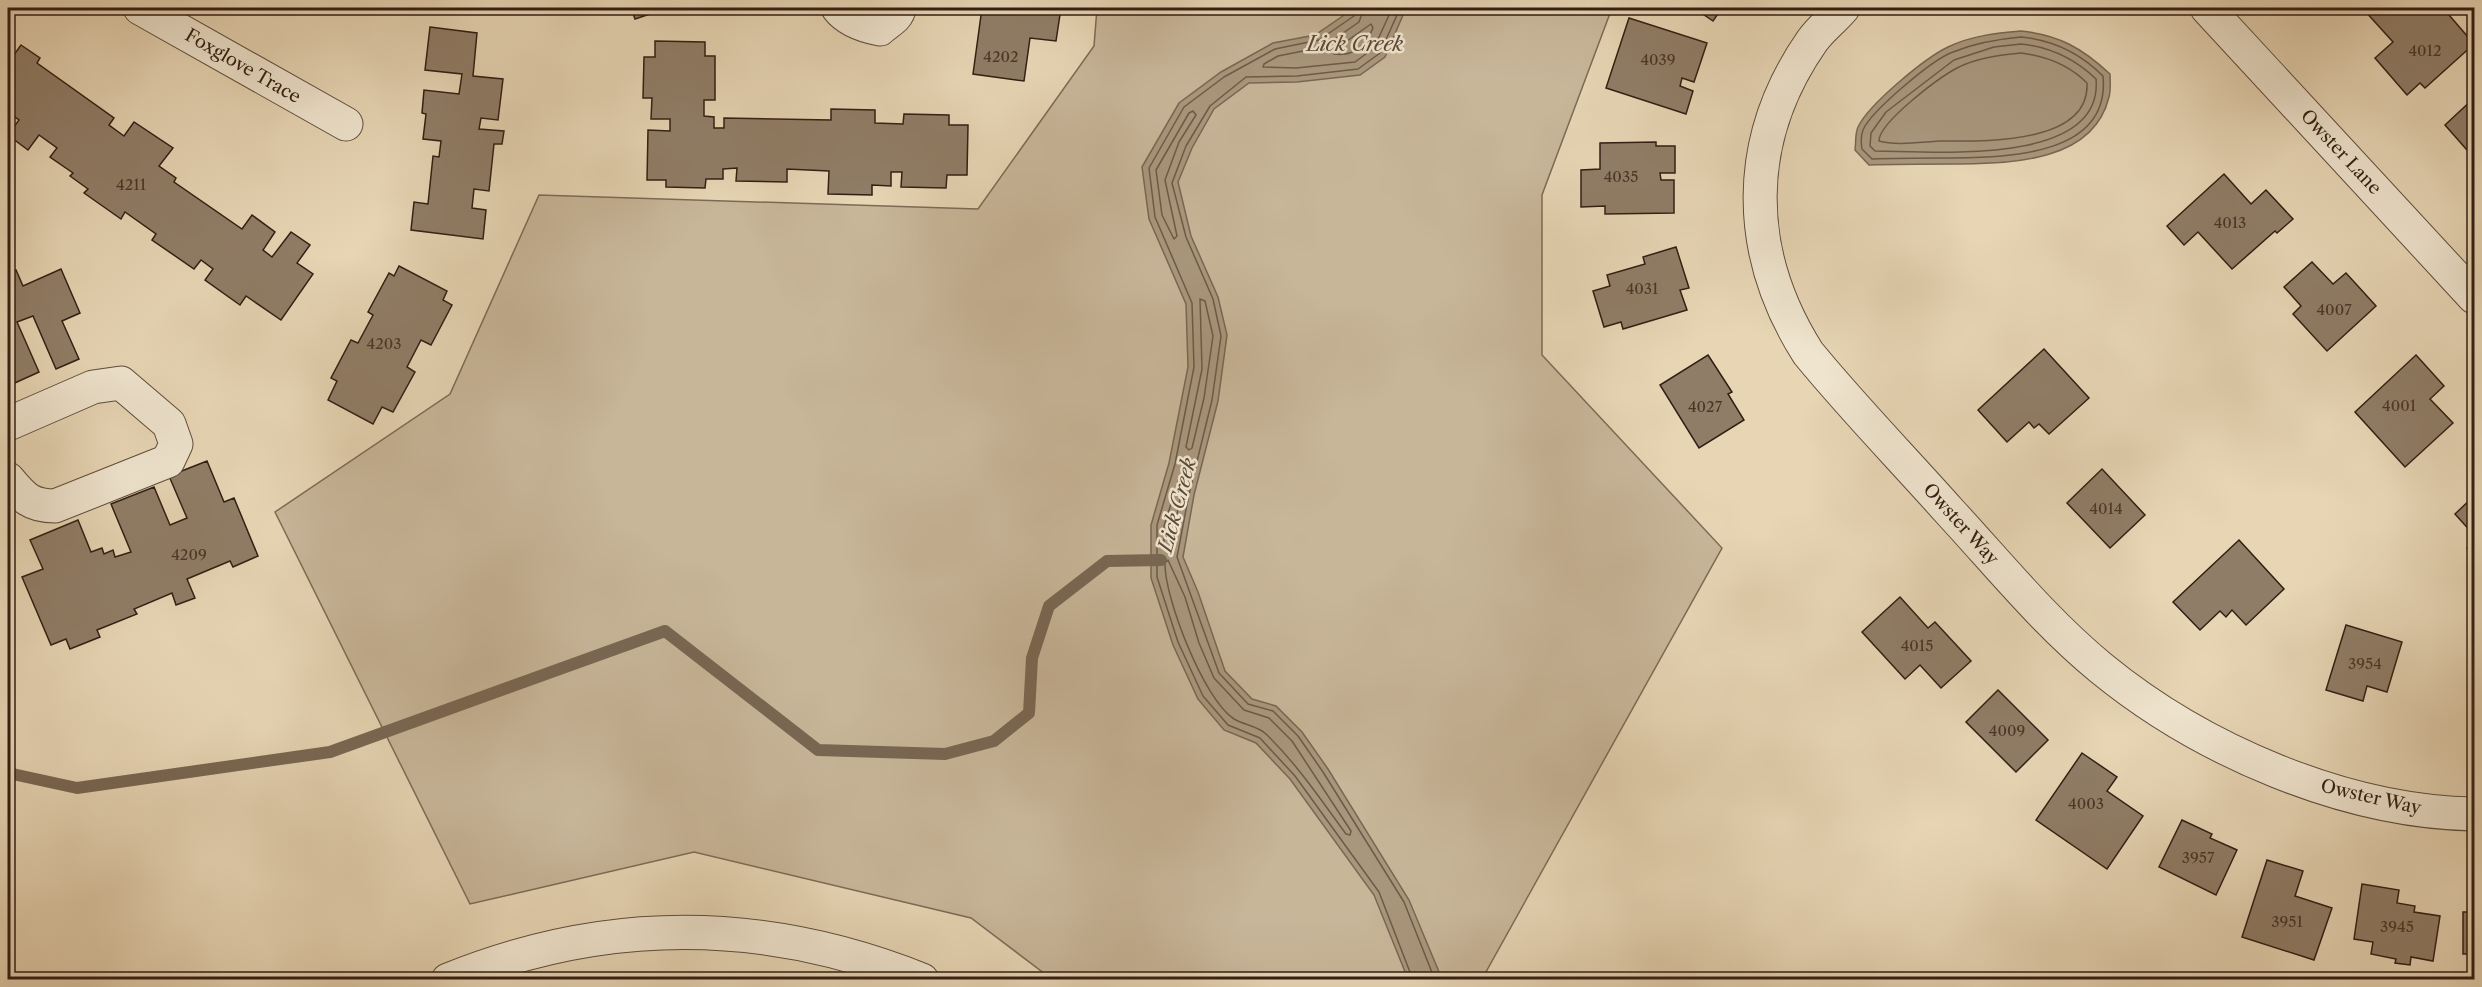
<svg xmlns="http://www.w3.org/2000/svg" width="2482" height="987" viewBox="0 0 2482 987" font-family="'Libre Caslon Text',serif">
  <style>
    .green { fill: #c8b699; stroke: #7d6a56; stroke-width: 1.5 }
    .water { fill: #a9977d; stroke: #796753; stroke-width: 1.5 }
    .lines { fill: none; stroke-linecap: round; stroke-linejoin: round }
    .shore { stroke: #6e5a48; stroke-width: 1.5 }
    .stream { stroke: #796753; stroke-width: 12 }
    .building { fill: #907d67; stroke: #321e13; stroke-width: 1.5 }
    .minor-casing { stroke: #5f4c3b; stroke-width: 35 }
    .minor { stroke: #efe4ce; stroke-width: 33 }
    .labels { text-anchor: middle; stroke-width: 5; stroke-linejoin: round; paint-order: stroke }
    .number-label { font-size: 15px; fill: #4a3628 }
    .street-label { font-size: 18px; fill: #321e13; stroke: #efe4ce }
    .water-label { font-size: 20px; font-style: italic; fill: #5c4838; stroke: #efe4ce }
  </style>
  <rect width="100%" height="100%" fill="#e7d5b4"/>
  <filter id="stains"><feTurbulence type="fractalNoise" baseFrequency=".00333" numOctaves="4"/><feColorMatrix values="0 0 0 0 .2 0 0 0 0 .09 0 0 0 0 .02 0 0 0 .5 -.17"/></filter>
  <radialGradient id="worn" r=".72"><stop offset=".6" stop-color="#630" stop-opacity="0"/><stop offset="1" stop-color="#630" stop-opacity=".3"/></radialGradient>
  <path class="green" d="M1097 8H1612L1542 195V355L1722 548 1482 979 1053 980 971 918 694 852 470 904 275 512 450 394 539 195 978 209 1094 46Z"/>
  <g class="water">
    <path d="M1352 8H1403V15L1385 57 1360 75 1297 82 1249 83 1214 109 1192 148 1178 182 1191 236 1218 297 1227 335 1218 401 1194 495 1183 557 1198 592 1225 671 1252 699 1276 706 1302 732 1328 769 1409 900 1442 979H1408L1374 895 1290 779 1256 743 1224 730 1198 699 1173 645 1151 578V525L1169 463 1188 367 1186 304 1149 219 1142 167 1179 103 1221 72 1273 43 1315 35 1350 11Z"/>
    <path d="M2021 31C2059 35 2082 48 2110 74 2110 81 2111 90 2109 97 2093 163 2010 163 1957 164 1927 164 1898 164 1869 165L1855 150C1856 143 1855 133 1858 127 1869 104 1925 58 1948 47 1970 36 1997 33 2021 31Z"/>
  </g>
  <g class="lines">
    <g class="shore">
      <path d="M1357 8 1354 16 1319 40 1275 49 1224 77 1184 107 1149 168 1155 217 1192 303 1194 367 1175 464 1157 525V577L1178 642 1203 696 1228 725 1260 738 1295 776 1379 892 1413 980"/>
      <path d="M1364 8 1359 22 1323 47 1278 56 1264 64 1263 67 1296 68 1355 62 1374 48 1390 13V8"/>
      <path d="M1397 8V15L1380 53 1358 69 1297 76 1246 77 1210 106 1186 146 1172 183 1186 237 1213 299 1221 336 1212 400 1189 494 1177 557 1219 673 1248 704 1273 711 1298 736 1323 772 1404 902 1435 980"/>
      <path d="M1371 24 1373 28C1366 45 1354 57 1334 54V50Z"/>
      <path d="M2021 37C2053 40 2080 53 2103 76 2111 159 2000 157 1946 158 1921 158 1897 158 1872 159L1862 149C1861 143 1861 135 1863 130 1871 111 1933 59 1953 52 1975 43 1998 39 2021 37Z"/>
      <path d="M2021 44C2050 47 2075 59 2096 79 2104 168 1929 151 1875 151L1870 146 1871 133 1886 112 1954 60 1994 47Z"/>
      <path d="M2021 53C2045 56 2069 65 2087 83 2090 146 1979 141 1939 141 1921 142 1896 146 1879 141 1879 122 1940 77 1957 68 1976 58 2000 55 2021 53Z"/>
      <path d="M1193 111 1196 115 1179 142 1165 180 1177 236 1174 239 1162 215 1156 170 1189 113Z"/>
      <path d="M1200 299 1205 301 1213 336 1204 398 1192 448 1189 450 1186 447 1202 369Z"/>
      <path d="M1181 481 1183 484 1170 549 1167 551 1164 549V526L1178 482Z"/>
      <path d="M1168 560 1185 597 1199 643 1214 678 1244 710 1269 718 1292 741 1351 831 1350 835 1346 834C1321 800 1297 764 1266 734 1258 726 1244 725 1234 719 1204 700 1164 597 1165 563Z"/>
    </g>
    <path class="stream" d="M8 773 77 788 330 752 665 631 818 750 945 754 994 741 1029 713 1032 658 1049 606 1107 561 1161 560"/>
  </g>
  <g class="building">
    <path d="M631 8H668L635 19Z"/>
    <path d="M982 8 1017 12 1018 8H1061L1056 41 1030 38 1024 81 973 74Z"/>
    <path d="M1694 8H1722L1713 21Z"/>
    <path d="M2369 8H2443L2474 44 2425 88 2420 83 2407 95 2375 58 2393 42 2365 11Z"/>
    <path d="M1629 18 1707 43 1694 82 1682 78 1680 86 1693 91 1686 114 1606 88Z"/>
    <path d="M430 27 477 33 473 76 503 79 498 120 481 118 479 129 504 131 502 144H494L489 191 474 189 472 208 486 210 483 239 411 230 414 202 428 204 433 156 439 157 441 141 423 139 426 114 422 113 424 90 459 94 462 74 425 70Z"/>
    <path d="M655 41 705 42V56H715V100H704V116L714 117V128H724V118L831 120V109L875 110V123L903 124 904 114 949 115V125H968L967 175H947L946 188 901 187 902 172H891V186L872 185V195L828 194 829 171 787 169V182L736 181 737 168 723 169V179H706L705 188 666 187V180H647L648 130 670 131V119H651L652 98H643L644 57H655Z"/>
    <path d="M21 45 40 58 37 63 114 118 109 125 124 136 134 122 173 148 159 166 176 178 174 182 242 229 252 215 275 232 263 250 272 257 291 232 310 245 297 263 313 274 281 320 246 296 240 305 205 280 213 269 201 260 194 269 152 240 156 234 125 212 121 219 84 193 88 189 70 176 73 173 50 157 57 148 39 135 28 150 8 135 19 120 8 112V63Z"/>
    <path d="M2474 98V158L2445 125Z"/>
    <path d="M1656 142V146H1675V173H1660L1661 180H1674V213L1605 214V206L1581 207V170L1600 169V143Z"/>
    <path d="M2224 174 2251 204 2266 190 2293 219 2277 233 2275 231 2232 269 2198 232 2184 245 2167 226Z"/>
    <path d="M1676 247 1689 288 1680 290 1687 310 1623 329 1621 322 1604 327 1593 291 1610 286 1607 275 1645 264 1643 257Z"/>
    <path d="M2312 262 2333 284 2346 273 2376 306 2327 351 2293 314 2301 306 2284 287Z"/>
    <path d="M399 266 447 291 443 300 452 305 431 345 421 340 407 367 415 372 393 412 382 407 373 424 328 400 337 381 331 378 351 340 358 343 373 315 368 312 389 273 394 276Z"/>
    <path d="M61 269 80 313 62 321 79 359 56 369 33 316 17 322 39 372 8 386V273L16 270 23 286Z"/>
    <path d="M2044 349 2089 398 2049 434 2039 424 2034 428 2029 422 2007 442 1978 410Z"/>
    <path d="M1708 355 1732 392 1728 394 1744 420 1699 448 1660 385Z"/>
    <path d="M2416 355 2444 386 2430 399 2453 423 2405 467 2355 412Z"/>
    <path d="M207 461 224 502 234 498 258 556 233 567 230 561 187 579 195 598 176 605 172 593 134 609 137 614 97 630 100 637 70 649 66 639 51 645 22 577 43 569 30 540 78 520 91 552 102 548 104 554 113 550 115 557 131 552 111 504 154 487 170 525 187 518 169 476Z"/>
    <path d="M2102 469 2145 515 2110 548 2067 503Z"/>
    <path d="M2474 496V535L2455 514Z"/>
    <path d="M2239 540 2284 589 2246 625 2232 610 2226 617 2220 611 2200 630 2173 602Z"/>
    <path d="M2474 541V556L2467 548Z"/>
    <path d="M1900 597 1928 628 1935 622 1971 661 1941 688 1920 665 1905 679 1862 632Z"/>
    <path d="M2346 625 2402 642 2387 692 2367 686 2363 701 2326 690Z"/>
    <path d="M1998 690 2048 740 2016 772 1966 722Z"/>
    <path d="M2082 753 2117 777 2107 791 2143 816 2107 869 2036 820Z"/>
    <path d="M2182 820 2212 834 2210 838 2237 850 2216 895 2159 867Z"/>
    <path d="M2267 860 2303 871 2295 896 2332 908 2314 960 2242 937Z"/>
    <path d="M2362 884 2399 890 2397 903 2415 906 2414 912 2440 916 2433 961 2411 957 2410 965 2395 963 2396 959 2371 954 2373 942 2354 939Z"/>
    <rect x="2463" y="912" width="11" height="42"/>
  </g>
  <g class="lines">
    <defs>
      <g id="minor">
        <path d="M140 8 346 124"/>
        <path d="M838 8C848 21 864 26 880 29 887 22 898 18 899 8"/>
        <path d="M1843 8C1834 19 1821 28 1812 41 1743 140 1744 252 1808 353 1853 408 1903 459 1950 512 1999 565 2045 622 2101 668 2201 750 2345 812 2474 814"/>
        <path d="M2207 8 2474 297"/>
        <path d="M8 424 93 387 121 383 169 424 176 444 168 461 55 506C30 506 23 497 8 479"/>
        <path d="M448 980C606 916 764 917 922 980"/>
      </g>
    </defs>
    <use href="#minor" class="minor-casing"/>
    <use href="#minor" class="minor"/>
  </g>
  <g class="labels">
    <g class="number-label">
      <text x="2425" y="56">4012</text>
      <text x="1001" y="62">4202</text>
      <text x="1658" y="65">4039</text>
      <text x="1621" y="182">4035</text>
      <text x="131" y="190">4211</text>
      <text x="2230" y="228">4013</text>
      <text x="1642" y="294">4031</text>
      <text x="2334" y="315">4007</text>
      <text x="384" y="349">4203</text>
      <text x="2399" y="411">4001</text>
      <text x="1705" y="412">4027</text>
      <text x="2106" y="514">4014</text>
      <text x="189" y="560">4209</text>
      <text x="1917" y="651">4015</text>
      <text x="2365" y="669">3954</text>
      <text x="2007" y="736">4009</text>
      <text x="2086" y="809">4003</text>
      <text x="2198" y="863">3957</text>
      <text x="2287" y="927">3951</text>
      <text x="2397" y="932">3945</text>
    </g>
    <g class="street-label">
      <text transform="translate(243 66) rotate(30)" y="6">Foxglove Trace</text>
      <text transform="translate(2341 152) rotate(47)" y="6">Owster Lane</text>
      <text transform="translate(1961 524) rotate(48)" y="6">Owster Way</text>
      <text transform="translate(2371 797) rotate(13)" y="6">Owster Way</text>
    </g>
    <g class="water-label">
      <text x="1355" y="51">Lick Creek</text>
      <text transform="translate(1177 505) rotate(-75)" y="7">Lick Creek</text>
    </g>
  </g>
  <rect width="2482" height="987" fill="none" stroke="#e7d5b4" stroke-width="30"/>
  <rect x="9" y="9" width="2464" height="969" fill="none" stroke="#321e13" stroke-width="3"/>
  <rect x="15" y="15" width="2452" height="957" fill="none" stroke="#321e13" stroke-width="1.5"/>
  <rect width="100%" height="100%" filter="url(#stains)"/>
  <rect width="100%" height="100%" fill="url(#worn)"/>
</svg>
